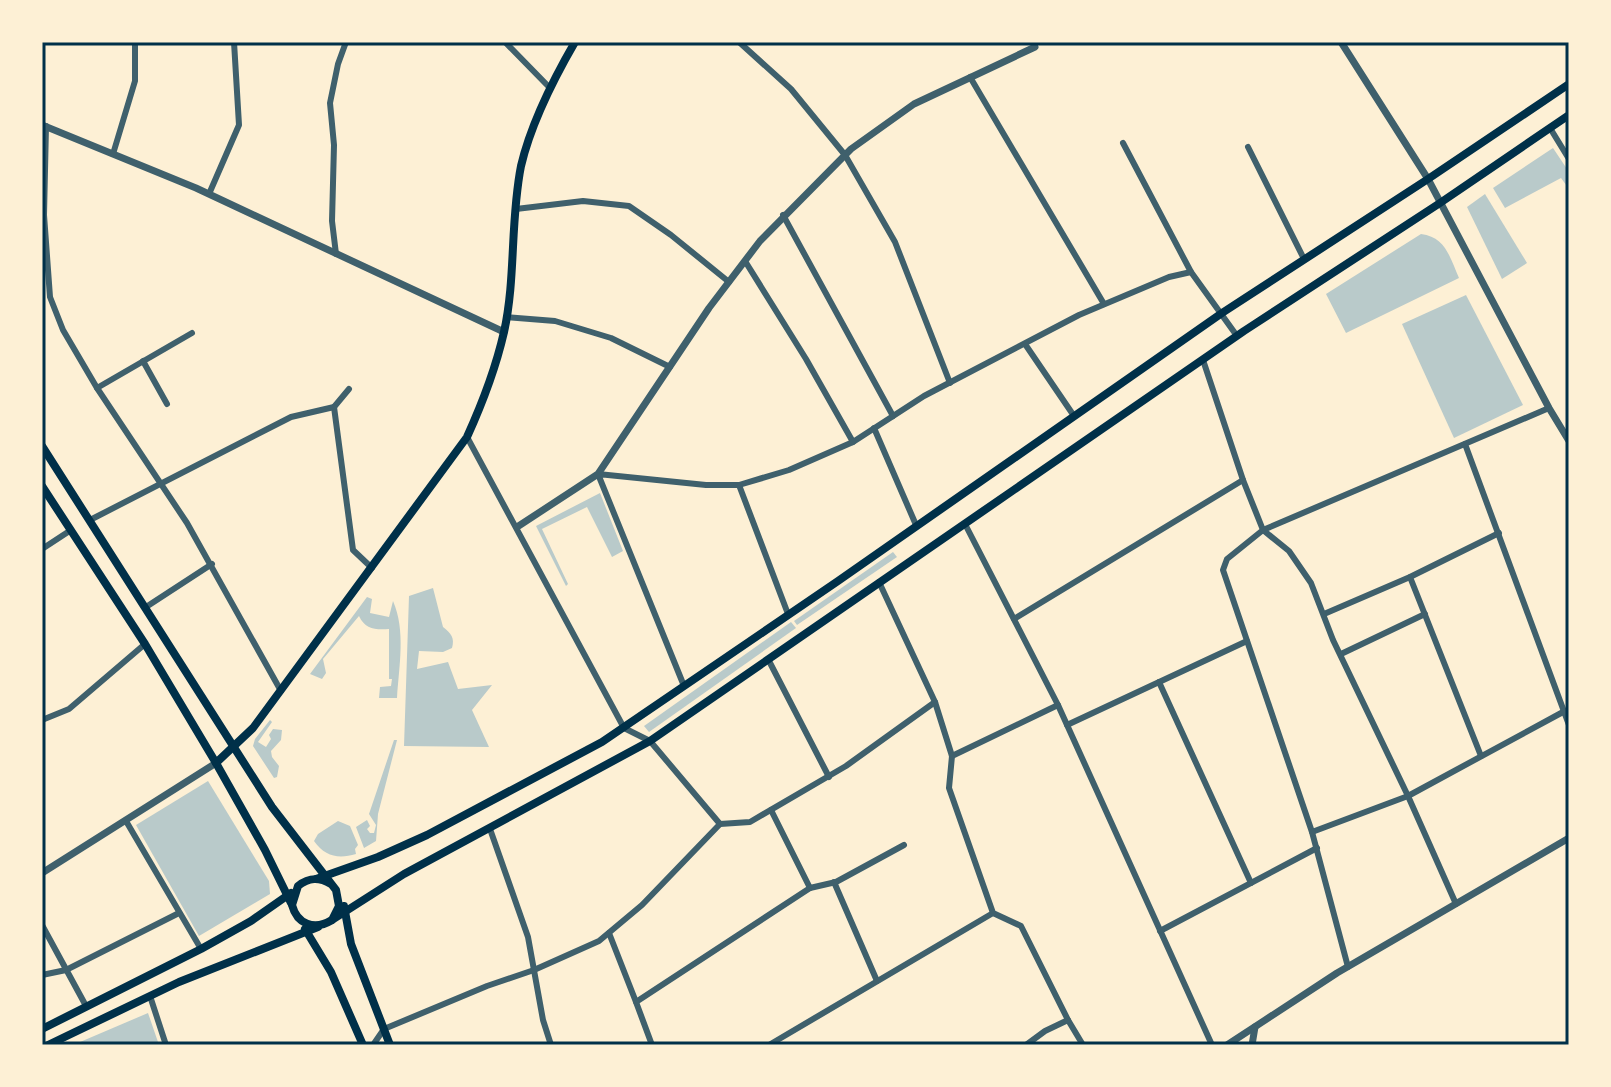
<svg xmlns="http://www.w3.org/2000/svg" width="1611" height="1087" viewBox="0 0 1611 1087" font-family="'DM Sans',sans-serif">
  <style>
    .green { fill: #b9caca }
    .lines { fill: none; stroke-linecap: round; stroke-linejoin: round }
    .minor { stroke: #3f606c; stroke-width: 6 }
    .tertiary { stroke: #3f606c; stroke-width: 7 }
    .secondary { stroke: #003049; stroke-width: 8 }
    .neatline { fill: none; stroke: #003049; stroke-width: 3 }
  </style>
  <rect width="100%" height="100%" fill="#fdf0d5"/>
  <g class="green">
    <path d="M1553 148 1569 172V189L1561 178 1505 208 1493 188Z"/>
    <path d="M1485 194 1527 263 1502 279 1467 207Z"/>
    <path d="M1421 234C1446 237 1450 258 1459 278L1346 333 1326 294Z"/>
    <path d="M1466 295 1523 405 1454 438 1402 324Z"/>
    <path d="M600 493 623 551 612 557 587 507 542 529 568 584 566 586 536 526Z"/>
    <path d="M893 552 897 557 797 625 794 621Z"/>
    <path d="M433 588 443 627C451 633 455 638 452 648L443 652 419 651 417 669 448 662 458 689 492 685 472 710 489 747 404 746 409 596Z"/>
    <path d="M367 597 372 599 370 613 389 617 393 601C406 631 399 666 397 698H379L380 687 391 686 392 679H389V629C375 630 365 629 359 616L323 659 326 673 322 679 310 674Z"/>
    <path d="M791 622 796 628 649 732 644 726Z"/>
    <path d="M270 720 272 722 258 742 266 747 271 739 269 735 273 729 282 730 281 740 271 751 272 757 279 766 277 777 274 778 253 746 255 739Z"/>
    <path d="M394 740H397L378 814 376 841 364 848 356 827 367 820 370 826 367 829 370 833H374L376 825 369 814Z"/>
    <path d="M208 781 269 881 270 894 199 936 136 825Z"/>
    <path d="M338 821 350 826 358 845 355 849 356 854C339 859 325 857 314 841L318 834Z"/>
    <path d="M148 1013 159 1045H73Z"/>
  </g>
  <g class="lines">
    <g class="minor">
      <path d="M505 42 550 88"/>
      <path d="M739 42 791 89 845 155 895 242 950 383"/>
      <path d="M970 77 1104 304"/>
      <path d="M46 126 44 215 50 297 63 330 97 388 187 523 281 691"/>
      <path d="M1550 128 1569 159"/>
      <path d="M1123 143 1191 272 1237 336"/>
      <path d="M1248 147 1304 259"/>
      <path d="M113 154 135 81V42"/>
      <path d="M209 194 239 125 234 42"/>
      <path d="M516 209 583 201 629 206 671 235 729 282"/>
      <path d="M783 215 893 416"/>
      <path d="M336 254 332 221 334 145 330 103 338 64 346 42"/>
      <path d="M745 261 806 359 853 442"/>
      <path d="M506 317 555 321 611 338 670 367"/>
      <path d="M1025 344 1074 416"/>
      <path d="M1203 360 1243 480 1263 530 1227 559 1223 570 1312 832 1348 967"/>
      <path d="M143 361 167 404"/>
      <path d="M97 388 192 333"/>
      <path d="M334 407 349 389"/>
      <path d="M874 428 916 525"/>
      <path d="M467 437 624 728 650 741 720 824"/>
      <path d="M1465 444 1569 725"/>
      <path d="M739 485 788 614"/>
      <path d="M90 520 291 417 334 407 353 550 372 568"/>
      <path d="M965 524 1058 705 1212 1045"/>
      <path d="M42 549 71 530"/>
      <path d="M1410 577 1481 756"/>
      <path d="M879 582 935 702 952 756 949 788 993 913 1021 926 1068 1020 1083 1045"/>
      <path d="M146 607 212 564"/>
      <path d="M1324 614 1410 577 1499 533"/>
      <path d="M1014 619 1243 480"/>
      <path d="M1341 654 1425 614"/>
      <path d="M768 659 829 777"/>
      <path d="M1159 682 1251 883"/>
      <path d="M684 686 598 474 706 485H739L789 470 853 442 924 396 1079 315 1169 277 1191 272"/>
      <path d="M42 720 69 709 145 644"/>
      <path d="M1067 725 1247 641"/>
      <path d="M952 756 1058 705"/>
      <path d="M771 810 810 888"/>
      <path d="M126 821 201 949"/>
      <path d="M490 829 528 937 543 1020 551 1045"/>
      <path d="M1312 832 1408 796 1563 712"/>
      <path d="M834 882 877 981"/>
      <path d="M1456 904 1408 796 1333 640 1311 583 1289 551 1263 530 1549 408"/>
      <path d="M42 925 86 1006"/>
      <path d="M1160 931 1317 848"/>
      <path d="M609 933 636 1002 810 888 836 882 904 845"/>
      <path d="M42 975 66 970 179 913"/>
      <path d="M150 996 166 1045"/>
      <path d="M636 1002 652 1045"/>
      <path d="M373 1045 384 1029 487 986 534 970 599 941 642 905 720 824 750 822 846 766 935 702"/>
      <path d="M769 1045 993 913"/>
      <path d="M1026 1045 1045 1031 1068 1020"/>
    </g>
    <g class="tertiary">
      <path d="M1341 42 1428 179 1549 408 1569 441"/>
      <path d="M42 125 196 188 504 332"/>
      <path d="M517 527 598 474 709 308 760 241 851 149 914 104 1035 47"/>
      <path d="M42 873 216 763"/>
      <path d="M1227 1045 1337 973 1569 838"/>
      <path d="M1252 1045 1255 1027"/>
    </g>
    <g class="secondary">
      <path d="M42 446 272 807 336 890 339 906 332 920C314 931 297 924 292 905L298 886C309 877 319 877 331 884"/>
      <path d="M42 486 145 644 216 763 265 850 291 903"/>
      <path d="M216 763 253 728 467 437C482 404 496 367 504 332 516 278 510 221 521 166 531 123 553 80 575 42"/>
      <path d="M316 879 378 857 427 835 602 742 838 581 1222 313 1428 179 1569 84"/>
      <path d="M344 906 351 944 390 1045"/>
      <path d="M332 920 404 874 650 741 1244 331 1440 203 1569 115"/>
      <path d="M305 929 331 972 363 1045"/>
      <path d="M42 1029 201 949 251 921 291 893"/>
      <path d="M48 1045 179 982 318 927"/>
    </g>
  </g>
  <rect width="1611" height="1087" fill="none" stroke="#fdf0d5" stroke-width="88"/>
  <rect x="44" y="44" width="1523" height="999" class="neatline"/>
</svg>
